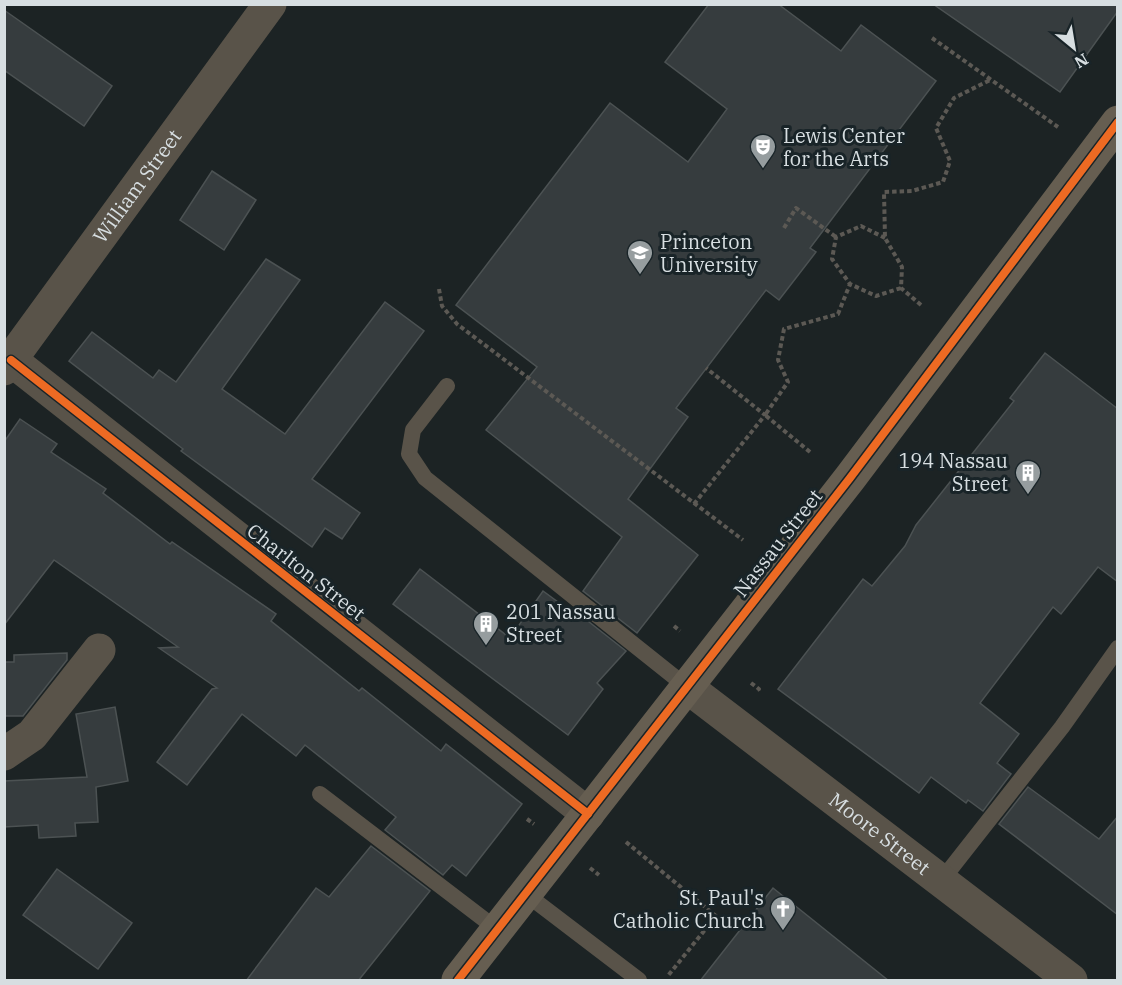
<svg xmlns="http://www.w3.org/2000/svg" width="1122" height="985" viewBox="0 0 1122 985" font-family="'IBM Plex Serif',serif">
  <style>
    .building { fill: #363c3e; stroke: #4c5253; stroke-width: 1.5 }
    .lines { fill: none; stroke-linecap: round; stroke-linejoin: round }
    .path { stroke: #5c5954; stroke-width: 4; stroke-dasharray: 4.5 3; stroke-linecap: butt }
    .service { stroke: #595349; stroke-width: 16 }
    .minor { stroke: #595349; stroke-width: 33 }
    .secondary { stroke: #665e51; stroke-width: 33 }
    .cycleway-casing { stroke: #192428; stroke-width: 11 }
    .cycleway { stroke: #ed6a23; stroke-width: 8 }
    .labels { text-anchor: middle; stroke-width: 6; stroke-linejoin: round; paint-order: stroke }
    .poi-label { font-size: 20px; fill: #d7dee1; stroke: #192428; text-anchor: start }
    .street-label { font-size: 20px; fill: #d7dee1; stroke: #192428 }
  </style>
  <rect width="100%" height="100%" fill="#1c2324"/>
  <g class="building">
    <path d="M709 4H778L841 51 861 25 936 81 810 248 816 252 779 300 766 290 676 408 688 417 628 499 698 555 637 633 583 591 622 537 486 430 537 367 456 305 610 103 688 162 727 109 665 62Z"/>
    <path d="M933 4H1118V11L1060 92Z"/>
    <path d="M4 10 112 86 84 126 4 70Z"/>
    <path d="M212 171 256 200 224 250 180 220Z"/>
    <path d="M266 259 300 280 222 389 285 434 385 302 424 331 312 479 360 513 342 539 325 528 312 547 181 451 183 449 69 361 92 332 153 378 159 370 176 382Z"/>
    <path d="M1045 353 1118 409V582L1098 567 1061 614 1053 607 980 703 1019 734 997 763 1011 774 983 811 968 800 966 803 931 777 919 793 778 689 863 579 872 586 905 546 916 525 1014 401 1010 398Z"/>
    <path d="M20 419 57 444 51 452 106 489 103 493 170 544 172 542 276 614 271 621 359 691 362 688 441 751 446 744 522 804 466 876 452 865 443 875 385 830 396 817 305 745 296 756 242 714 187 785 157 762 212 689 217 688 159 648 178 647 54 560 4 625V442Z"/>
    <path d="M420 569 510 638 543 591 569 610 570 607 626 651 597 683 603 689 568 735 393 604Z"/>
    <path d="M67 653V660L23 716H4V662H14V655Z"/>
    <path d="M115 707 128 781 96 787 98 822 75 823 76 836 39 838 38 825 4 827V781L87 777 76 714Z"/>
    <path d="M1028 787 1099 839 1118 816V915L999 824Z"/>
    <path d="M371 846 430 891 358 981H246L316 888 329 897Z"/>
    <path d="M57 869 132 923 98 969 23 915Z"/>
    <path d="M773 888 889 981H700Z"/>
  </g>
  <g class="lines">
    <g class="path">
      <path d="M932 38 1058 127"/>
      <path d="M784 228 796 208 836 237"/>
      <path d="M885 238 861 226 836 237 832 259 850 284 876 296 901 288"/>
      <path d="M439 289 442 306 457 324 743 540"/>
      <path d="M921 305 901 288 902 267 885 238 884 192 912 191 943 182 950 161 936 128 954 98 990 80"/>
      <path d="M810 452 765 415 788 382 778 360 784 329 838 314 850 284"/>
      <path d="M694 504 765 415 706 368"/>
      <path d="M674 626 680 631"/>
      <path d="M751 683 759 689 755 691"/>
      <path d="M527 819 534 824"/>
      <path d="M626 842 716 916 667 977"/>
      <path d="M590 868 599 875"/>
    </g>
    <g class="service">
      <path d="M447 386 413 430 409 454 425 478 687 687"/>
      <path d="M320 794 498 930"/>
      <path d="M941 881 1062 727 1118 648"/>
      <path d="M526 894 639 980"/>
    </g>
    <g class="minor">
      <path d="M11 360 588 814"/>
      <path id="s1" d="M4 369 270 4"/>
      <path id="s2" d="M687 687 1071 980"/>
      <path d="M4 754 32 735 99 650"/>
    </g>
    <path class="secondary" d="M458 980 850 478 1118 122"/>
    <defs>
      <g id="cycleway">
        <path d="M11 360 588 814"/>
        <path d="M458 980 850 478 1118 122"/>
      </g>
    </defs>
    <use href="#cycleway" class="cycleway-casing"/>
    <use href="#cycleway" class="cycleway"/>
  </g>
  <defs>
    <symbol id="theatre-pin" viewBox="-11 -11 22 30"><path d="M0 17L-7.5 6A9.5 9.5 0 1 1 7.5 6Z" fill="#969d9f" stroke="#192428"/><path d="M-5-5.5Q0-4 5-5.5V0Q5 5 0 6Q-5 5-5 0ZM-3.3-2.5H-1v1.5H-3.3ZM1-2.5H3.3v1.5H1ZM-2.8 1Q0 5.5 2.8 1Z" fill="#fff"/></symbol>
    <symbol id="university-pin" viewBox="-11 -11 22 30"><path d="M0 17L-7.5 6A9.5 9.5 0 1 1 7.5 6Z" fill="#969d9f" stroke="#192428"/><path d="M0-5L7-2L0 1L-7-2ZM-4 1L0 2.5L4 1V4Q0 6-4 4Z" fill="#fff"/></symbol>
    <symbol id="building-pin" viewBox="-11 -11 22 30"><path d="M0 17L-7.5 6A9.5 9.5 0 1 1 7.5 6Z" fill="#969d9f" stroke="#192428"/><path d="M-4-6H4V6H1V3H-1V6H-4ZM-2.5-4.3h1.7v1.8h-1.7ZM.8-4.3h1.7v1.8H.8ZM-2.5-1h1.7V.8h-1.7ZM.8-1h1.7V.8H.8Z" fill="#fff"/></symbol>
    <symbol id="church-pin" viewBox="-11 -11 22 30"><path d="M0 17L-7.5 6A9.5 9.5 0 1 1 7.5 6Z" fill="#969d9f" stroke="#192428"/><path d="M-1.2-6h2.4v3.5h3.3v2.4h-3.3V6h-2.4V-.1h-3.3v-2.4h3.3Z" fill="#fff"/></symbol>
  </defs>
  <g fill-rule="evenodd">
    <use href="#theatre-pin" x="748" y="132" width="30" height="40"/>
    <use href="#university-pin" x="625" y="238" width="30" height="40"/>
    <use href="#building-pin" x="1013" y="458" width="30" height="40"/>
    <use href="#building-pin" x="471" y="609" width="30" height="40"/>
    <use href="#church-pin" x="768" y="894" width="30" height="40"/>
  </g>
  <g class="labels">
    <g class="poi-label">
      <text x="783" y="143">Lewis Center<tspan x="783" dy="23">for the Arts</tspan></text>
      <text x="660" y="249">Princeton<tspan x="660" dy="23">University</tspan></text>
      <text x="1008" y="468" text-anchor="end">194 Nassau<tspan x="1008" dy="23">Street</tspan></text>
      <text x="506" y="619">201 Nassau<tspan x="506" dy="23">Street</tspan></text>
      <text x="764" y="905" text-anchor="end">St. Paul's<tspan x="764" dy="23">Catholic Church</tspan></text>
    </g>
    <g class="street-label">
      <text dy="7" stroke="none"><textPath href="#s1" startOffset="226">William Street</textPath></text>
      <text transform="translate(778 543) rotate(-52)" y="7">Nassau Street</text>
      <text transform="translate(306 572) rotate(38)" y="7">Charlton Street</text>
      <text dy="7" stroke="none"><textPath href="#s2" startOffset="242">Moore Street</textPath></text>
    </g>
  </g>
  <rect width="1122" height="985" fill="none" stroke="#d7dee1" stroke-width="12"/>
  <g transform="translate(1074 48) rotate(150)" stroke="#192428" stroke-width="4.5" paint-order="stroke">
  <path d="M0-4.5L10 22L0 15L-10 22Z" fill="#d7dee1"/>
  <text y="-9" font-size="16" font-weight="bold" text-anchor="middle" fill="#d7dee1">N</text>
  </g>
</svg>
